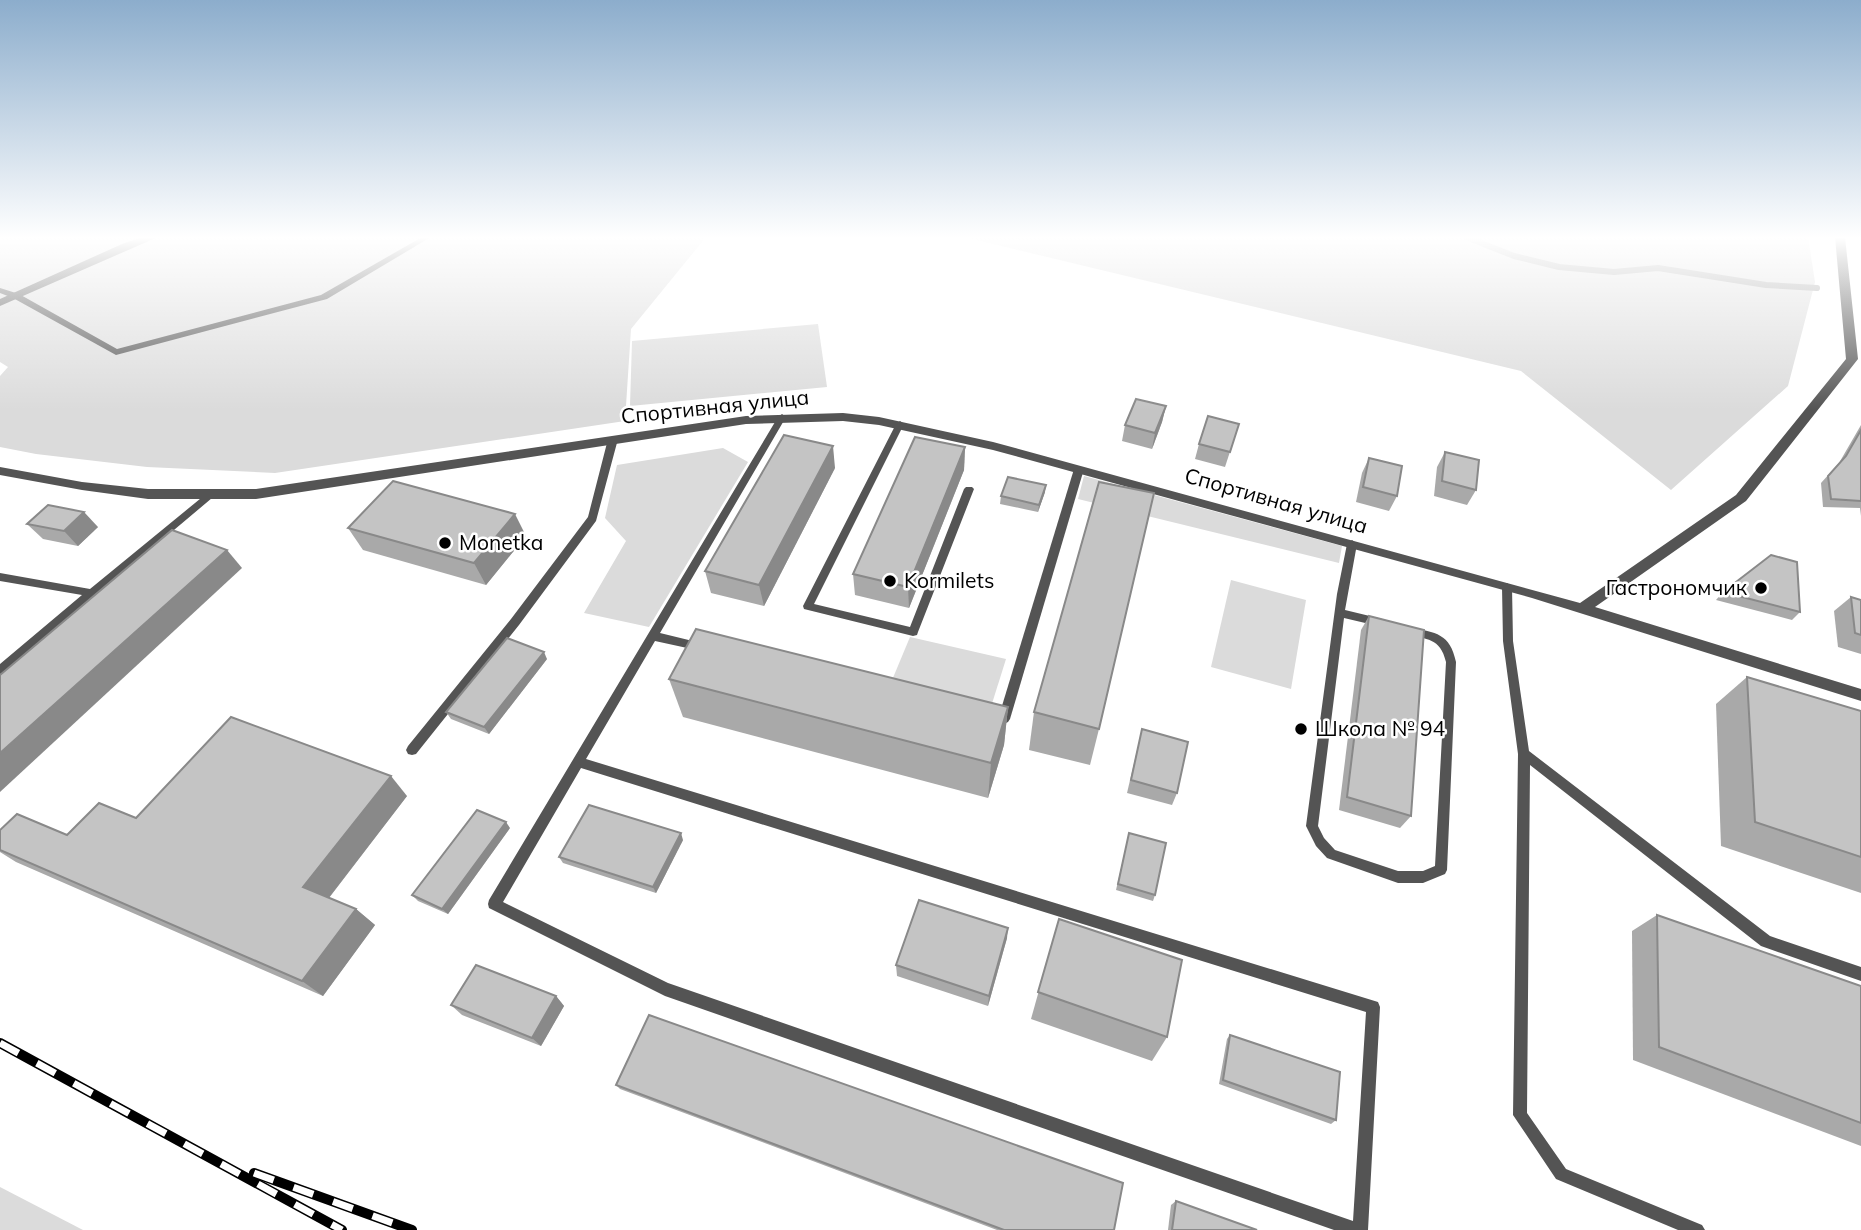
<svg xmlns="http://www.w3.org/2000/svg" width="1861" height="1230" viewBox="0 0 1861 1230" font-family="Mulish,sans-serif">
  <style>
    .green { fill: #dbdbdb }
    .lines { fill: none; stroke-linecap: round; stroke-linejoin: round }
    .stream { stroke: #a2a2a2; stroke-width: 6 }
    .lane { fill: #545454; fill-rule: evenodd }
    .street { fill: #545454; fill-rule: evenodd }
    .rail-casing { stroke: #000; stroke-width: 10 }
    .rail { stroke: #fff; stroke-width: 7; stroke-dasharray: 21; stroke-linecap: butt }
    .wall { fill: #a9a9a9 }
    .shaded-wall { fill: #898989 }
    .building { fill: #c4c4c4; stroke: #898989; stroke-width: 2 }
    .poi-dot { fill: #000; stroke: #fff; stroke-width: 2.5 }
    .labels { text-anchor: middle; stroke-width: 5; stroke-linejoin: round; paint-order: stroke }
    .street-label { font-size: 21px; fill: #000; stroke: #fff }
    .poi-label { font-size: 21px; fill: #000; stroke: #fff; text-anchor: start }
  </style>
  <rect width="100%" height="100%" fill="#fff"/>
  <g class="green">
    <path d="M0 237H706L631 329 625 421 275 473 147 467 36 454 0 447V376L8 367 0 362Z"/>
    <path d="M964 237H1808L1815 282 1788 386 1671 490 1521 371Z"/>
    <path d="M818 324 827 387 630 406 632 341Z"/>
    <path d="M723 448 748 462 649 627 584 613 626 541 605 518 617 465Z"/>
    <path d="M1084 476 1342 546 1339 563 1078 499Z"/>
    <path d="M1231 580 1306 600 1291 689 1211 667Z"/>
    <path d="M910 637 1006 659 990 710 890 685Z"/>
    <path d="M0 1187 83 1230H0Z"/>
  </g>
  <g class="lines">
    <path class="stream" d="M1466 237 1514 256 1559 267 1614 272 1658 268 1766 285 1817 288"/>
    <g class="lane">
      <path d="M422 237H431L327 299 116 355 13 298 0 293V288L19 294 117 349 321 295Z"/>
      <path d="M782 414 786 417 660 633 705 644 706 647 705 650 701 651 655 641 586 759 1378 1002 1380 1007 1368 1230H1334L665 996 489 908 488 904 489 900 778 417ZM581 768 1366 1012 1353 1221 668 983 503 902Z"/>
      <path d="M900 421 904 424 814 604 910 627 964 489 966 487H972L974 489 918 632 917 635 913 636 808 610 804 609 803 606 896 424Z"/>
      <path d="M613 436 618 439 596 521 519 625 416 754 412 755 408 754 406 750 408 746 511 619 588 517 608 439Z"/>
      <path d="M1079 466 1084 469 1010 719 1008 722 1004 724 1000 722 998 719 1074 469Z"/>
      <path d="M209 493 212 494 214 496 212 498 4 673 0 674V664L82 595 0 581V573L90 589 206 494Z"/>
      <path d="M1352 540 1357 544 1345 610 1378 618 1382 619 1383 622 1382 625 1378 626 1344 618 1318 826 1324 838 1335 850 1398 871H1423L1435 866 1446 662C1440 637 1427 640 1406 634L1405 631 1406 628 1410 627C1436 633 1450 633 1456 662L1447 870 1445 874 1423 883H1398L1327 858 1316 846 1306 826 1337 594 1347 544Z"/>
      <path d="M1507 583 1512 587 1513 641 1529 751 1770 936 1861 967V981L1761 946 1530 765 1527 1113 1566 1169 1702 1225 1705 1230H1678L1556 1179 1513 1115 1518 754 1503 641 1502 587Z"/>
    </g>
    <g class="street">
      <path d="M142 237H158L0 306V299L122 244Z"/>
      <path d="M1835 237H1845L1858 359 1746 501 1595 607 1861 689V701L1532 598 993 450 879 425 843 421 746 424 256 499H148L82 490 0 475V467L82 482 148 489H256L746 416 843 413 879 417 993 442 1580 603 1736 495 1846 359Z"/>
    </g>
    <defs>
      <g id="rail">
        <path d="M0 1043 342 1230"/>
        <path d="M254 1173 412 1230"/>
      </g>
    </defs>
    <use href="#rail" class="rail-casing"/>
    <use href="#rail" class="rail"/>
  </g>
  <g class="wall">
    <path d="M1166 406 1162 422 1152 449 1122 441 1125 425Z"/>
    <path d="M1239 424 1225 467 1195 459 1199 444Z"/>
    <path d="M1861 425V516L1860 508 1823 507 1821 483 1839 463Z"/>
    <path d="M965 447 964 470 909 608 855 595 853 574Z"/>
    <path d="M1445 452 1476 490 1467 505 1434 496 1437 467Z"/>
    <path d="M1369 458 1397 496 1389 511 1356 502 1362 473Z"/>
    <path d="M835 468 764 606 711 593 705 571Z"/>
    <path d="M1045 492 1038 512 1000 504 1001 496Z"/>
    <path d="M27 524 98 527 78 546 43 539Z"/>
    <path d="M348 528 526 536 486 585 363 550Z"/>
    <path d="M1723 592 1800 612 1792 620 1716 600Z"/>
    <path d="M1851 597 1861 600V654L1838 647 1834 611Z"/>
    <path d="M1369 616 1411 816 1400 828 1339 810 1361 630Z"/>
    <path d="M547 659 489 734 451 719 446 712Z"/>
    <path d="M1747 677 1861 711V893L1721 846 1716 704Z"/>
    <path d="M669 679 1008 707 1004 745 988 798 683 717Z"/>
    <path d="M1034 712 1099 729 1090 765 1029 750Z"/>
    <path d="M1142 729 1177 793 1172 805 1127 793Z"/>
    <path d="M407 796 329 898 356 909 375 925 323 996 16 862 0 852V830L67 835 136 818Z"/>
    <path d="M510 828 448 914 418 901 412 895Z"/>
    <path d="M1129 833 1155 895 1153 901 1116 890Z"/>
    <path d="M683 840 656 893 563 863 559 857Z"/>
    <path d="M1657 915 1861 986V1146L1633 1060 1632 931Z"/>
    <path d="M1059 919 1167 1037 1152 1061 1031 1019Z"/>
    <path d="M1007 938 988 1006 897 976 896 965Z"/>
    <path d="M556 996 564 1006 541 1046 462 1015 451 1005Z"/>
    <path d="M1230 1035 1336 1120 1331 1124 1219 1084 1227 1039Z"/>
    <path d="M616 1085 1114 1230H997L620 1089Z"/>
    <path d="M1176 1201 1257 1230H1168L1171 1205Z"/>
  </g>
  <g class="shaded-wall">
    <path d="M1166 406 1162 422 1152 449 1155 433Z"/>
    <path d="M833 446 835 468 764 606 759 585Z"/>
    <path d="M965 447 964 470 909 608 908 587Z"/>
    <path d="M1046 485 1045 492 1038 512 1039 505Z"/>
    <path d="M84 512 98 527 78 546 64 531Z"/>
    <path d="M515 514 526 536 486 585 474 563Z"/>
    <path d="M227 550 242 568 0 792V753Z"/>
    <path d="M544 652 547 659 489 734 484 727Z"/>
    <path d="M1008 707 1004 745 988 798 991 763Z"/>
    <path d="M391 776 407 796 324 904 303 887Z"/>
    <path d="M506 822 510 828 448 914 442 909Z"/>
    <path d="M681 833 683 840 656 893 653 887Z"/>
    <path d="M356 909 375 925 323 996 302 981Z"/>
    <path d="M1008 928 1007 938 988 1006 989 996Z"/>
    <path d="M556 996 564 1006 541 1046 532 1038Z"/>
  </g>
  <g class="building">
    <path d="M1136 399 1166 406 1155 433 1125 425Z"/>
    <path d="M1208 416 1239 424 1230 452 1199 444Z"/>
    <path d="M1861 430V501L1831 499 1828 476 1846 456Z"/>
    <path d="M784 435 833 446 759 585 705 571Z"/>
    <path d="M915 437 965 447 908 587 853 574Z"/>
    <path d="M1445 452 1479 460 1476 490 1442 481Z"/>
    <path d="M1369 458 1402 466 1397 496 1363 487Z"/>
    <path d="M1008 477 1046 485 1039 505 1001 496Z"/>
    <path d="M393 481 515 514 474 563 348 528Z"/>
    <path d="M1099 482 1154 493 1099 729 1034 712Z"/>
    <path d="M48 505 84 512 64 531 27 524Z"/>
    <path d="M172 530 227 550 0 753V675Z"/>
    <path d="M1771 555 1797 562 1800 612 1723 592Z"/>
    <path d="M1851 597 1861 600V635L1855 633Z"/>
    <path d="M1369 616 1424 630 1411 816 1347 797Z"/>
    <path d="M696 629 1008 707 991 763 669 679Z"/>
    <path d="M507 638 544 652 484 727 446 712Z"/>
    <path d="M1747 677 1861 711V857L1755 822Z"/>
    <path d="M231 717 391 776 303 887 356 909 302 981 0 850V830L17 814 67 835 99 803 136 818Z"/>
    <path d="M1142 729 1188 742 1177 793 1131 780Z"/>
    <path d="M589 805 681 833 653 887 559 857Z"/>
    <path d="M477 810 506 822 442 909 412 895Z"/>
    <path d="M1129 833 1166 843 1155 895 1118 884Z"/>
    <path d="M919 900 1008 928 989 996 896 965Z"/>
    <path d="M1657 915 1861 986V1123L1659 1047Z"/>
    <path d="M1059 919 1182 960 1167 1037 1038 992Z"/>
    <path d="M476 965 556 996 532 1038 451 1005Z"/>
    <path d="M649 1015 1123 1183 1114 1230H1004L616 1085Z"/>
    <path d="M1230 1035 1340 1072 1336 1120 1223 1080Z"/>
    <path d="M1176 1201 1257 1230H1172Z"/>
  </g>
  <linearGradient id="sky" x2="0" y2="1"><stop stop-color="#8cadcc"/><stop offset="0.58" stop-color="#fff"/><stop offset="1" stop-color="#fff" stop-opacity="0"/></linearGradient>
  <rect width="1861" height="410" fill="url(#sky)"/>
  <g class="poi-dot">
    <circle cx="445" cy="543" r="7"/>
    <circle cx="890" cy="581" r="7"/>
    <circle cx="1761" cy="588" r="7"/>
    <circle cx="1301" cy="729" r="7"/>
  </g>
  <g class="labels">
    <g class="street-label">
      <text transform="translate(715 407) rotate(-6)" y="7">Спортивная улица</text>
      <text transform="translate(1276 501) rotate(16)" y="7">Спортивная улица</text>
    </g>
    <g class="poi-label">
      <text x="459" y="550">Monetka</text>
      <text x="904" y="588">Kormilets</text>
      <text x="1747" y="595" text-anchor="end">Гастрономчик</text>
      <text x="1315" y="736">Школа № 94</text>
    </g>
  </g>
</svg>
